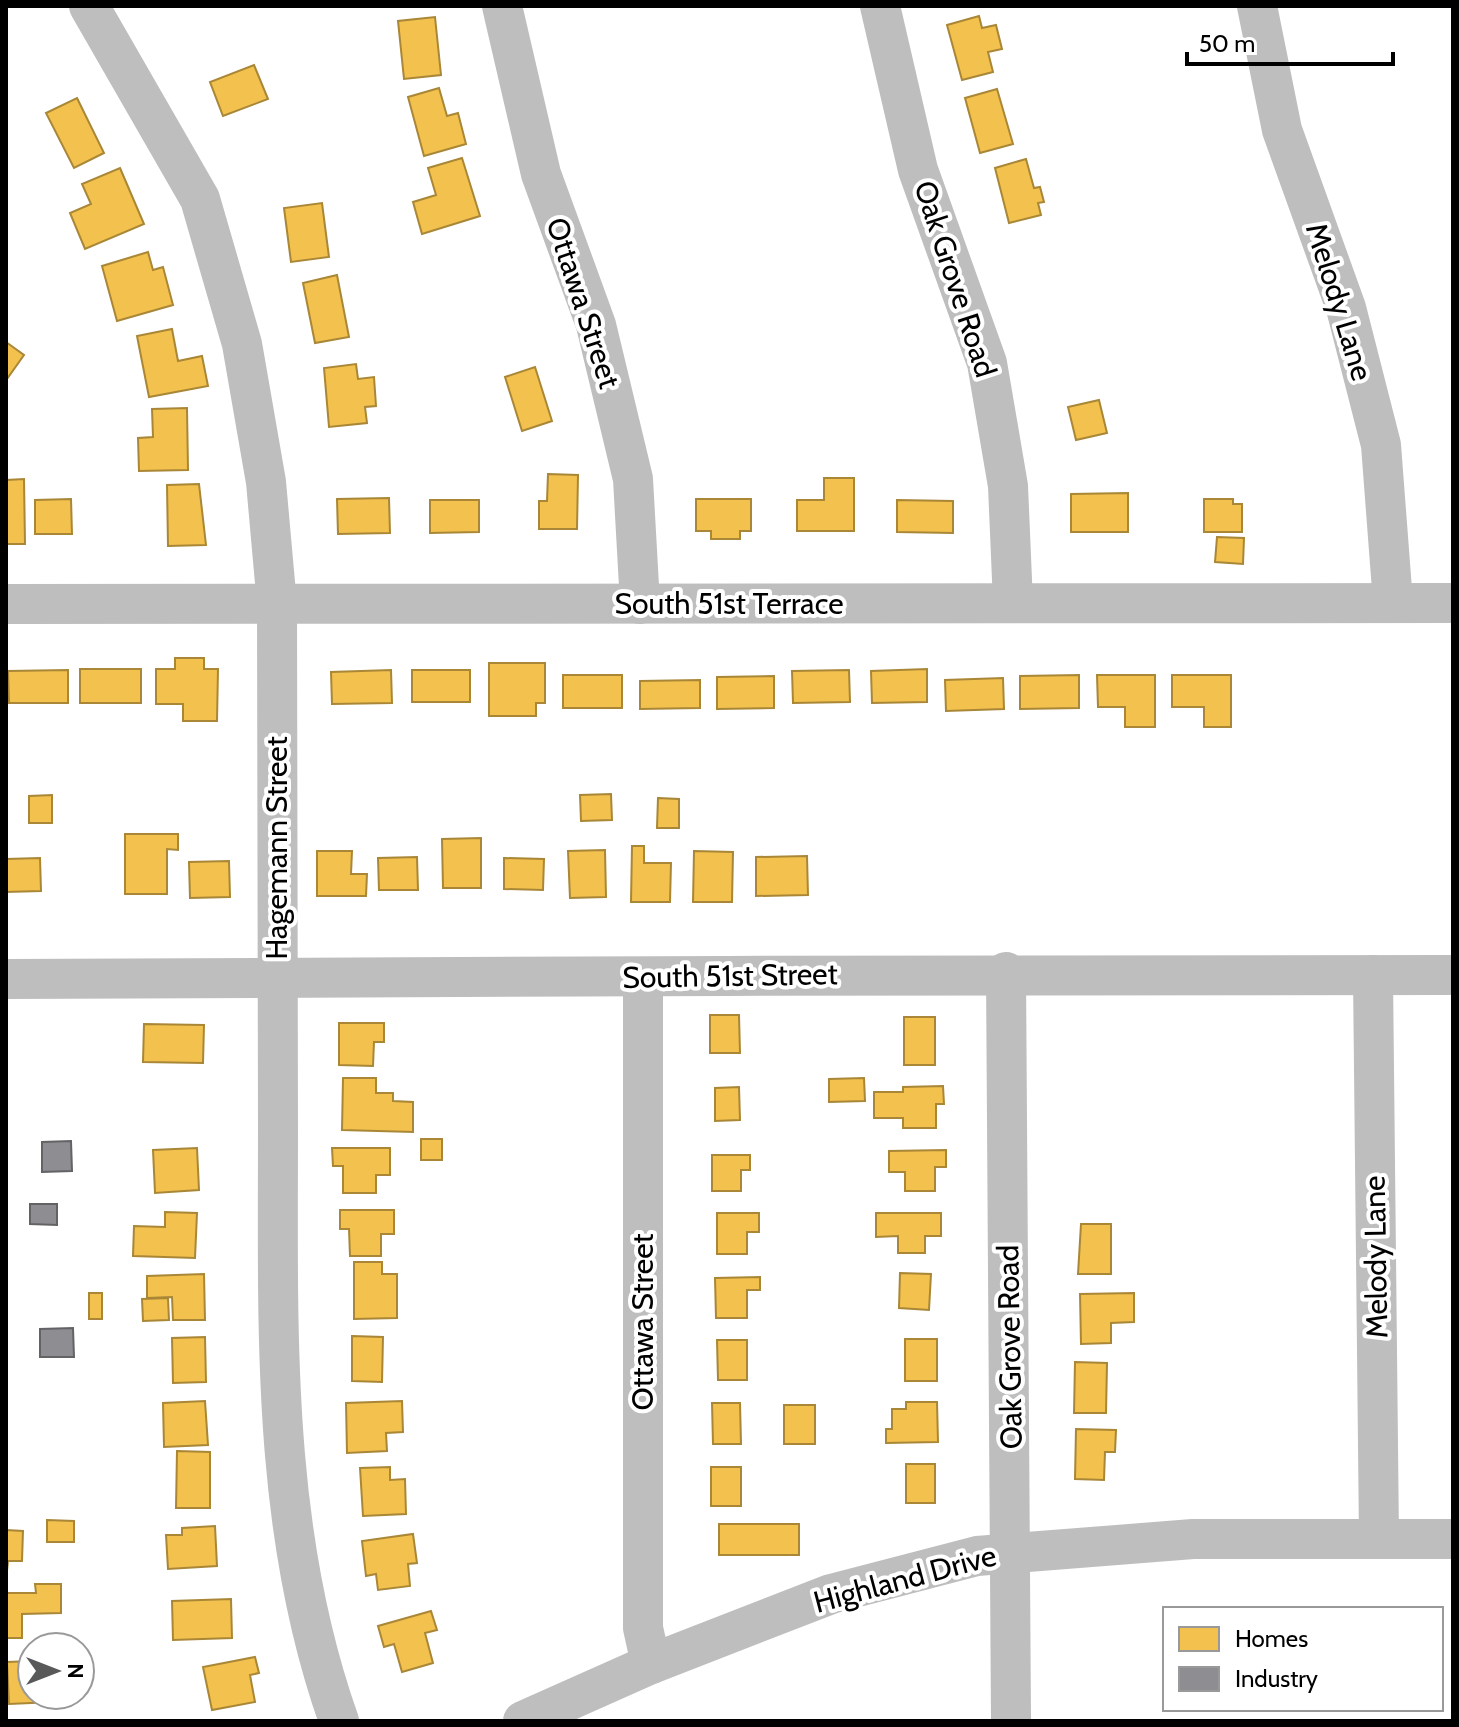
<svg xmlns="http://www.w3.org/2000/svg" width="1459" height="1727" viewBox="0 0 1459 1727" font-family="Cabin,sans-serif">
  <style>
    .homes { fill: #f2c14e; stroke: #a98737; stroke-width: 2 }
    .industry { fill: #8d8d92; stroke: #636366; stroke-width: 2 }
    .lines { fill: none; stroke-linecap: round; stroke-linejoin: round }
    .minor { stroke: #bebebe; stroke-width: 40 }
    .labels { text-anchor: middle; stroke-width: 8; stroke-linejoin: round; paint-order: stroke }
    .street-label { font-size: 30px; fill: #000; stroke: #fff }
  </style>
  <rect width="100%" height="100%" fill="#fff"/>
  <g class="homes">
    <path d="M979 16 982 28 996 25 1002 49 988 52 993 72 962 80 947 25Z"/>
    <path d="M435 17 441 75 404 79 398 21Z"/>
    <path d="M254 65 268 99 223 116 210 82Z"/>
    <path d="M439 88 447 116 458 113 466 144 424 156 408 97Z"/>
    <path d="M997 89 1013 144 980 153 965 98Z"/>
    <path d="M77 98 104 153 74 168 46 113Z"/>
    <path d="M462 158 480 216 422 234 413 202 436 195 428 168Z"/>
    <path d="M1026 159 1034 188 1040 187 1044 202 1038 203 1041 215 1009 223 995 168Z"/>
    <path d="M120 168 144 224 85 249 70 213 91 204 82 184Z"/>
    <path d="M322 203 329 257 291 262 284 208Z"/>
    <path d="M148 252 153 270 163 267 173 305 117 321 102 266Z"/>
    <path d="M337 275 349 337 315 343 303 283Z"/>
    <path d="M172 329 178 361 202 356 208 386 149 397 137 336Z"/>
    <path d="M6 342 24 355 7 379 6 378Z"/>
    <path d="M356 364 358 379 374 377 376 406 365 407 367 423 329 427 324 368Z"/>
    <path d="M535 367 552 421 522 431 505 377Z"/>
    <path d="M1099 400 1107 433 1076 440 1068 407Z"/>
    <path d="M187 408 188 470 139 471 138 438 153 437 152 409Z"/>
    <path d="M548 474 578 475 577 529H539V501H547Z"/>
    <path d="M824 478H854V531H797V500H824Z"/>
    <path d="M24 479 25 544H6V480Z"/>
    <path d="M199 484 206 545 168 546 167 485Z"/>
    <path d="M1128 493V532H1071V494Z"/>
    <path d="M389 498 390 533 338 534 337 499Z"/>
    <path d="M71 499 72 534H35V500Z"/>
    <path d="M696 499H751V531H740V539H711V531H696Z"/>
    <path d="M1204 499H1233V504H1242V532H1204Z"/>
    <path d="M430 500H479V532L430 533Z"/>
    <path d="M897 500 953 501V533L897 532Z"/>
    <path d="M1217 537 1244 538 1243 564 1215 562Z"/>
    <path d="M175 658H204V669H218L217 721H183V704H156V669H175Z"/>
    <path d="M489 663H545V703H536V716H489Z"/>
    <rect x="80" y="669" width="61" height="34"/>
    <path d="M927 669V702L872 703 871 671Z"/>
    <path d="M68 670V703H9L8 671Z"/>
    <path d="M391 670 392 703 332 704 331 672Z"/>
    <rect x="412" y="670" width="58" height="32"/>
    <path d="M849 670 850 702 793 703 792 671Z"/>
    <rect x="563" y="675" width="59" height="33"/>
    <path d="M1079 675V708L1020 709V676Z"/>
    <path d="M1097 675H1155V727H1125V707H1098Z"/>
    <path d="M1172 675H1231V727H1204V707H1172Z"/>
    <path d="M774 676V708L717 709V677Z"/>
    <path d="M1003 678 1004 709 946 711 945 680Z"/>
    <path d="M700 680V708L640 709V681Z"/>
    <path d="M611 794 612 820 581 821 580 795Z"/>
    <path d="M52 795V823H29V796Z"/>
    <path d="M658 798 679 799V828H657Z"/>
    <path d="M125 834H178V850L167 849V894H125Z"/>
    <path d="M481 838V888H443L442 839Z"/>
    <path d="M632 846H644V863H671L670 902H631Z"/>
    <path d="M605 850 606 897 570 898 568 851Z"/>
    <path d="M317 851H352L351 874H367L366 896H317Z"/>
    <path d="M694 851 733 852 732 902H693Z"/>
    <path d="M807 856 808 895 756 896V857Z"/>
    <path d="M417 857 418 890H379L378 858Z"/>
    <path d="M40 858 41 891 6 892V859Z"/>
    <path d="M504 858 544 859 543 890 504 889Z"/>
    <path d="M229 861 230 897 190 898 189 862Z"/>
    <path d="M710 1015H739L740 1053H710Z"/>
    <rect x="904" y="1017" width="31" height="48"/>
    <path d="M339 1023H384V1042H374L373 1066 339 1065Z"/>
    <path d="M144 1024 204 1025 203 1063 143 1062Z"/>
    <path d="M343 1078H376V1093H393V1101L413 1102V1132L342 1130Z"/>
    <path d="M864 1078 865 1101 829 1102V1079Z"/>
    <path d="M943 1086 944 1104H936V1128H903V1118H874V1092H903V1087Z"/>
    <path d="M739 1087 740 1120 715 1121V1088Z"/>
    <rect x="421" y="1139" width="21" height="21"/>
    <path d="M197 1148 199 1190 155 1193 153 1150Z"/>
    <path d="M332 1148H390V1175H376V1193H343V1166H333Z"/>
    <path d="M946 1150V1167H935V1191H905V1172H889V1151Z"/>
    <path d="M712 1155H750V1170H741V1191H712Z"/>
    <path d="M340 1210H394V1234H381V1256H350L349 1229H340Z"/>
    <path d="M165 1212 197 1213 195 1258 133 1256 134 1226 165 1227Z"/>
    <path d="M717 1213H759V1232H747V1254H717Z"/>
    <path d="M876 1213H941V1236H925V1253H898V1236L876 1237Z"/>
    <path d="M1081 1224H1111V1274H1078Z"/>
    <path d="M354 1262H382V1274H397V1318L354 1319Z"/>
    <path d="M900 1273 931 1274 929 1310 899 1308Z"/>
    <path d="M204 1274 205 1320H173L172 1297 147 1298V1276Z"/>
    <path d="M760 1277V1290H747V1318H716L715 1278Z"/>
    <rect x="89" y="1293" width="13" height="26"/>
    <path d="M1134 1293V1322L1111 1323V1343L1081 1344 1080 1294Z"/>
    <path d="M168 1298 169 1320 143 1321 142 1299Z"/>
    <path d="M352 1336 383 1337 382 1382 352 1381Z"/>
    <path d="M205 1337 206 1382 173 1383 172 1338Z"/>
    <rect x="905" y="1339" width="32" height="42"/>
    <path d="M717 1340H747V1380H718Z"/>
    <path d="M1075 1362 1107 1363 1106 1413H1074Z"/>
    <path d="M205 1401 208 1445 164 1447 163 1403Z"/>
    <path d="M402 1401 403 1432 386 1433 387 1451 347 1453 346 1403Z"/>
    <path d="M906 1402H937L938 1442 886 1443V1429H892V1409H906Z"/>
    <path d="M712 1403H740L741 1444H713Z"/>
    <rect x="784" y="1405" width="31" height="39"/>
    <path d="M1076 1429 1116 1430 1115 1452H1105L1104 1480 1075 1479Z"/>
    <path d="M177 1451 210 1452V1508H176Z"/>
    <rect x="906" y="1464" width="29" height="39"/>
    <path d="M390 1467V1480L405 1479 406 1514 363 1516 360 1468Z"/>
    <rect x="711" y="1467" width="30" height="39"/>
    <path d="M47 1520 74 1521V1542H47Z"/>
    <rect x="719" y="1524" width="80" height="31"/>
    <path d="M215 1526 217 1566 168 1569 166 1535H182V1528Z"/>
    <path d="M6 1530 23 1531 22 1561H8L7 1571Z"/>
    <path d="M413 1534 417 1563 408 1564 410 1586 378 1590 376 1574 366 1576 362 1541Z"/>
    <path d="M35 1584H61V1613L22 1614V1638H6V1593H36Z"/>
    <path d="M231 1599 232 1638 173 1640 172 1601Z"/>
    <path d="M431 1611 437 1630 425 1633 433 1663 402 1672 394 1644 384 1647 378 1626Z"/>
    <path d="M255 1657 259 1673 250 1675 255 1702 212 1710 203 1667Z"/>
    <path d="M32 1661V1695H54V1702L9 1704 7 1662Z"/>
  </g>
  <g class="industry">
    <path d="M71 1141 72 1171 42 1172V1142Z"/>
    <path d="M30 1204H57V1225L30 1224Z"/>
    <path d="M73 1328 74 1357H40V1329Z"/>
  </g>
  <g class="lines">
    <g class="minor">
      <path d="M89 6 200 199 242 344 266 482 277 605C277 780 278 955 278 1130 278 1330 271 1530 339 1721"/>
      <path d="M502 6 541 174 596 325 633 479 640 604"/>
      <path d="M880 6 918 170 987 363 1008 486 1013 603"/>
      <path d="M1257 6 1282 130 1346 308 1381 445 1393 603"/>
      <path d="M6 604 1453 603"/>
      <path d="M1006 972 1011 1721"/>
      <path d="M1373 975 1379 1539"/>
      <path d="M643 978V1628L651 1664"/>
      <path d="M6 979C488 976 971 975 1453 975"/>
      <path d="M523 1721 651 1664 831 1594 977 1556 1193 1539H1453"/>
    </g>
  </g>
  <g class="labels">
    <g class="street-label">
      <text transform="translate(955 279) rotate(72)" y="10">Oak Grove Road</text>
      <text transform="translate(1339 302) rotate(73)" y="10">Melody Lane</text>
      <text transform="translate(583 303) rotate(72)" y="10">Ottawa Street</text>
      <text x="729" y="614">South 51st Terrace</text>
      <text transform="translate(277 848) rotate(-90)" y="10">Hagemann Street</text>
      <text transform="translate(730 976) rotate(-1)" y="10">South 51st Street</text>
      <text transform="translate(1376 1257) rotate(-91)" y="10">Melody Lane</text>
      <text transform="translate(643 1322) rotate(-90)" y="10">Ottawa Street</text>
      <text transform="translate(1010 1347) rotate(-91)" y="10">Oak Grove Road</text>
      <text transform="translate(905 1579) rotate(-15)" y="10">Highland Drive</text>
    </g>
  </g>
  <rect width="1459" height="1727" fill="none" stroke="#000000" stroke-width="16"/>
  <rect x="1163" y="1607" width="280" height="104" fill="#ffffff" stroke="#999999" stroke-width="2"/>
  <rect x="1179" y="1627" width="40" height="24" fill="#f2c14e" stroke="#999999" stroke-width="2"/>
  <text x="1235" y="1647" font-size="24" fill="#000000">Homes</text>
  <rect x="1179" y="1667" width="40" height="24" fill="#8d8d92" stroke="#999999" stroke-width="2"/>
  <text x="1235" y="1687" font-size="24" fill="#000000">Industry</text>
  <g transform="translate(56 1671) rotate(90)"><circle r="38" fill="#ffffff" stroke="#999999" stroke-width="2"/>
  <path d="M0-6L14 30L0 20L-14 30Z" fill="#595959"/>
  <text y="-12" font-size="22" font-weight="bold" text-anchor="middle" fill="#000000">N</text>
  </g>
  <path d="M1187 52v12h206v-12" fill="none" stroke="#000000" stroke-width="4"/>
  <text x="1199" y="52" font-size="24" fill="#000000" stroke="#ffffff" stroke-width="6" paint-order="stroke">50 m</text>
</svg>
